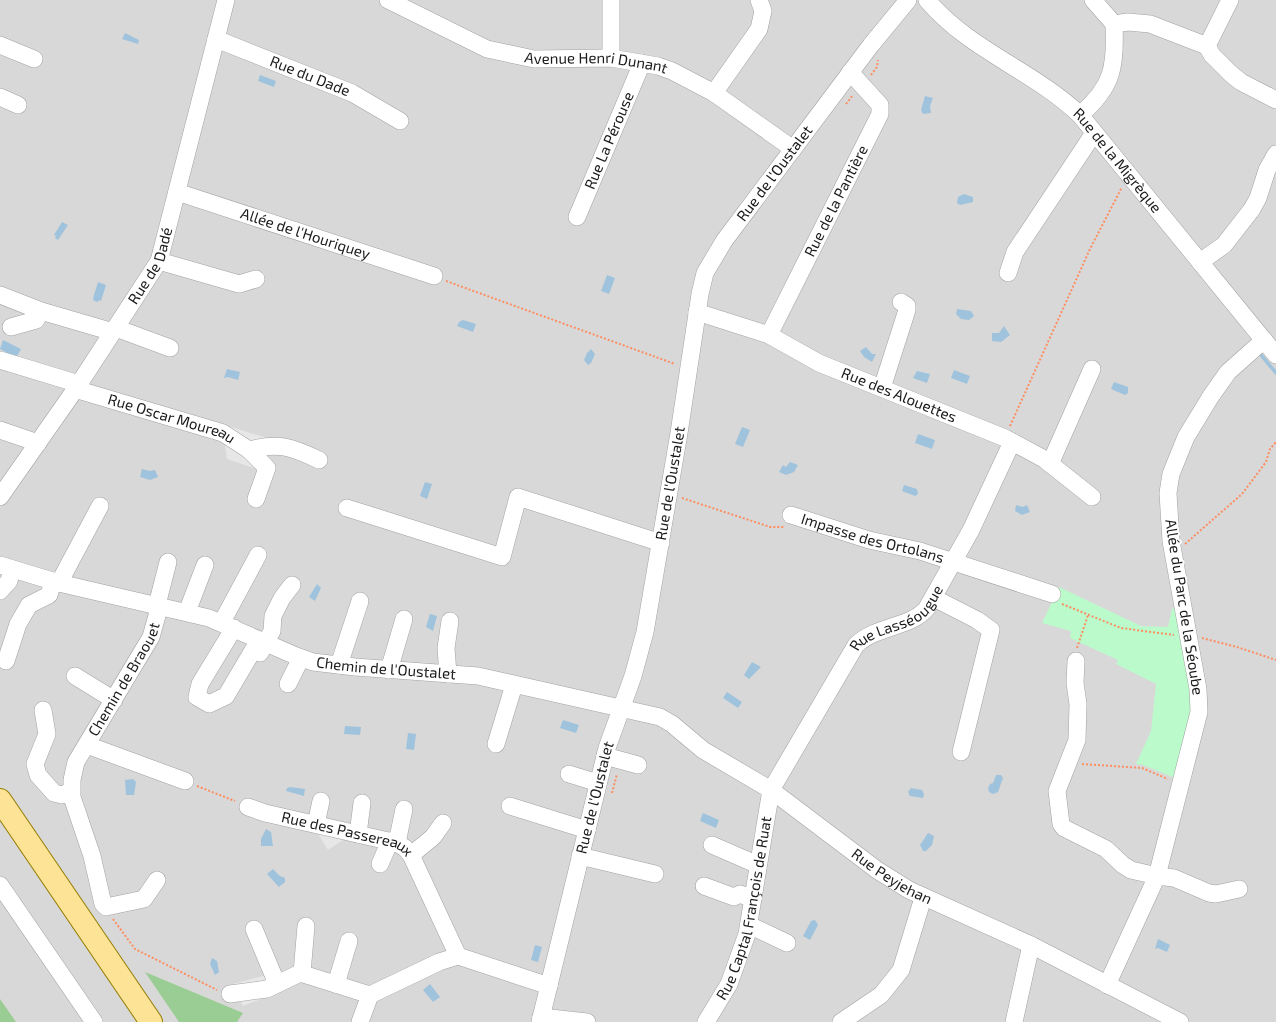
<svg xmlns="http://www.w3.org/2000/svg" width="1276" height="1022" viewBox="0 0 1276 1022" font-family="'Exo 2',sans-serif">
  <style>
    .residential { fill: #d9d8d8 }
    .forest { fill: #9acd93 }
    .park { fill: #bafacb }
    .parking { fill: #e7e7e7 }
    .water { fill: #9fc3dc }
    .lines { fill: none; stroke-linecap: round; stroke-linejoin: round }
    .stream { stroke: #9fc3dc; stroke-width: 3.5 }
    .minor-casing { stroke: #a2a2a2; stroke-width: 18 }
    .major-casing { stroke: #927c00; stroke-width: 24 }
    .path { stroke: #fc8e62; stroke-width: 2; stroke-dasharray: 2 2; stroke-linecap: butt }
    .minor { stroke: #fff; stroke-width: 17 }
    .major { stroke: #fde395; stroke-width: 22 }
    .labels { text-anchor: middle; stroke-width: 4; stroke-linejoin: round; paint-order: stroke }
    .street-label { font-size: 15px; fill: #1b1b1b; stroke: #fff }
  </style>
  <rect width="100%" height="100%" fill="#edebe0"/>
  <rect class="residential" x="0" y="0" width="1276" height="1022"/>
  <g class="forest">
    <path d="M145 972 243 1013 237 1022H179Z"/>
    <path d="M0 999 16 1022H0Z"/>
  </g>
  <path class="park" d="M1059 587 1141 626 1168 627 1172 609 1177 607 1191 685V712L1175 778 1143 765 1136 764 1151 731 1156 684 1116 664 1118 660 1070 638 1071 631 1042 623Z"/>
  <g class="parking">
    <path d="M225 425 276 441 260 470 227 459 223 433Z"/>
    <path d="M311 823 353 833 328 850Z"/>
    <path d="M271 972 281 991 243 1006 235 993 233 984 263 976Z"/>
  </g>
  <g class="water">
    <path d="M125 33 139 40 138 44 122 39Z"/>
    <path d="M260 75 276 81 274 87 258 81Z"/>
    <path d="M925 96 933 98 930 106 931 113 923 114 921 110Z"/>
    <path d="M964 194 973 197V202L960 205 957 203 958 197Z"/>
    <path d="M62 222 68 225 58 240 55 238 56 236 54 235Z"/>
    <path d="M607 275 615 278 609 294 601 291Z"/>
    <path d="M98 282 106 285 101 301 99 300 98 302 94 301 93 298Z"/>
    <path d="M957 309 971 311 974 316 969 320 961 319 956 314Z"/>
    <path d="M463 320 476 324 473 332 457 326 459 322Z"/>
    <path d="M1004 326 1010 335 1001 342 992 341V333H999Z"/>
    <path d="M3 340 21 349 16 358 0 349Z"/>
    <path d="M866 347 872 354H876L872 362 864 357 860 351Z"/>
    <path d="M591 349 595 354 591 363 588 365 584 360 587 353Z"/>
    <path d="M227 369 240 372 238 380 228 377 224 378Z"/>
    <path d="M954 370 970 376 967 384 951 378Z"/>
    <path d="M917 371 930 374 927 383 913 378Z"/>
    <path d="M1114 382 1128 387V393L1125 395 1111 389Z"/>
    <path d="M742 427 750 430 743 447 735 444Z"/>
    <path d="M918 434 935 440 932 449 915 443Z"/>
    <path d="M790 462 798 465 794 472 786 475 779 472 783 465 786 467Z"/>
    <path d="M142 469 150 471 155 470 158 477 150 480 140 477Z"/>
    <path d="M425 482 432 484 427 499 420 496Z"/>
    <path d="M904 485 917 489 918 494 915 496 902 491Z"/>
    <path d="M1016 505 1023 507 1027 505 1030 512 1022 515 1015 511Z"/>
    <path d="M317 584 321 588 315 601 309 597Z"/>
    <path d="M430 614 437 616 433 631 426 627Z"/>
    <path d="M752 662 761 667 749 679 744 675Z"/>
    <path d="M727 692 742 702 738 708 723 698Z"/>
    <path d="M563 720 579 725 576 733 560 728Z"/>
    <path d="M345 726 361 727 360 735 344 734Z"/>
    <path d="M408 733 416 734 414 750 406 749Z"/>
    <path d="M996 775H1001L1003 778 998 792 993 794 989 792 988 788 990 784 993 783Z"/>
    <path d="M133 779 136 782 134 795H126L125 780Z"/>
    <path d="M290 787 305 789 304 796 286 791 287 788Z"/>
    <path d="M911 788 922 790 924 794 923 798 910 796 908 792Z"/>
    <path d="M703 813 719 820 716 828 700 821Z"/>
    <path d="M266 829 271 832 273 846H261V839Z"/>
    <path d="M928 833 934 836 932 845 926 851H923L920 845Z"/>
    <path d="M273 869 280 876 285 878V882L279 887 267 874Z"/>
    <path d="M811 921 815 920 818 925 810 940 803 936Z"/>
    <path d="M1158 939 1170 945 1167 952 1158 948 1155 949Z"/>
    <path d="M535 945 542 947 538 962 531 960Z"/>
    <path d="M212 958 217 961 219 972 215 975 210 964Z"/>
    <path d="M430 984 440 997 433 1002 423 990Z"/>
  </g>
  <g class="lines">
    <path class="stream" d="M1261 355 1276 373"/>
    <defs>
      <g id="minor">
        <path id="s1" d="M388 0 487 49 534 59 611 58 658 66 672 71 714 93 793 149"/>
        <path d="M611 0V58"/>
        <path id="s2" d="M927 0C969 50 1034 71 1080 115L1276 355"/>
        <path d="M1093 0 1114 24"/>
        <path id="s3" d="M216 39 352 93 400 121"/>
        <path d="M0 45 34 59"/>
        <path d="M1207 46 1230 0"/>
        <path d="M714 93 759 29 763 11 759 0"/>
        <path d="M0 97 18 105"/>
        <path d="M1080 115C1113 87 1116 66 1114 24L1128 22 1150 24 1207 46 1212 55 1231 74 1241 82 1276 100"/>
        <path id="s4" d="M177 192 434 276"/>
        <path id="s5" d="M577 217 642 63"/>
        <path d="M159 261 239 284 256 279"/>
        <path d="M1200 262 1224 245 1252 209 1258 198 1267 170 1276 154"/>
        <path d="M1008 273 1015 252 1094 133"/>
        <path d="M0 295 41 311 113 332"/>
        <path id="s6" d="M697 312 769 335 819 363 1005 438 1044 459 1092 497"/>
        <path d="M11 327 36 320 41 311"/>
        <path d="M116 328 170 348"/>
        <path id="s7" d="M769 335 880 114V105L850 72"/>
        <path d="M0 360 79 384"/>
        <path d="M882 388 907 310V306L901 302"/>
        <path id="s8" d="M75 389 223 433 249 450C279 442 292 447 319 460"/>
        <path d="M0 430 38 443"/>
        <path d="M249 450 267 468 256 499"/>
        <path d="M1050 464 1092 369"/>
        <path id="s9" d="M0 497 79 384 159 261 226 0"/>
        <path d="M347 508 502 557 518 497 661 543"/>
        <path id="s10" d="M791 515 869 540 920 551 1052 594"/>
        <path id="s11" d="M0 565 59 583 209 618 296 656 313 662 355 667 478 676 660 717 672 724 703 750 771 790 877 870 909 890 1031 945 1180 1022"/>
        <path d="M59 583 100 506"/>
        <path d="M0 591 9 581 12 569"/>
        <path d="M934 598 977 620 991 630 961 752"/>
        <path d="M157 605 168 562"/>
        <path d="M187 612 205 565"/>
        <path d="M222 622 258 555"/>
        <path d="M234 628 200 684 197 697 209 704 226 696 259 640"/>
        <path d="M260 653 272 631 273 616 282 598 292 585"/>
        <path d="M6 661 18 624 29 605 49 595 53 581"/>
        <path d="M1076 661 1075 683 1078 704 1077 740 1057 791 1061 824 1064 828 1106 849 1123 865 1131 870 1157 876 1174 878 1209 893 1216 894 1239 889"/>
        <path d="M339 665 360 601"/>
        <path d="M389 670 404 619"/>
        <path d="M448 674 446 648 450 621"/>
        <path d="M75 676 114 700"/>
        <path d="M288 684 301 658"/>
        <path d="M43 710 47 734 35 764 38 775 54 793 62 795 71 791"/>
        <path d="M496 744 514 685"/>
        <path d="M87 745 185 781"/>
        <path d="M605 756 638 765"/>
        <path d="M569 774 598 783"/>
        <path d="M510 806 587 830"/>
        <path id="s12" d="M248 807 265 813 397 843 405 848 411 855 458 956 549 986"/>
        <path d="M316 824 321 801"/>
        <path d="M358 834 362 803"/>
        <path d="M397 843 404 809"/>
        <path d="M712 845 758 865"/>
        <path d="M411 855 433 837 443 823"/>
        <path d="M580 856 655 874"/>
        <path d="M380 864 390 841"/>
        <path id="s13" d="M157 880 144 899 106 907 103 904 92 856 72 797V780L76 762 151 637 160 605"/>
        <path d="M0 885 94 1022"/>
        <path d="M704 886 734 897 740 894 753 899"/>
        <path d="M749 925 787 943"/>
        <path d="M254 929 277 984"/>
        <path d="M302 973 306 926"/>
        <path d="M336 984 349 941"/>
        <path d="M1107 985 1157 876 1199 712 1198 689 1171 541 1168 493 1171 474 1186 437 1211 396 1228 372 1264 340"/>
        <path d="M230 994 267 989 300 973 370 995 439 962 458 956"/>
        <path d="M541 1017 587 1022"/>
        <path d="M360 1022 370 995"/>
        <path id="s14" d="M540 1022 607 748 633 676 645 632 679 433 700 294 705 273 724 241 871 45 908 0"/>
        <path id="s15" d="M706 1022 729 984 747 934 771 790 856 645C877 625 911 628 927 608L971 530 1012 442"/>
        <path d="M841 1022 881 995 901 970 923 898"/>
        <path d="M1014 1022 1031 945"/>
      </g>
      <path id="major" d="M0 800 151 1022"/>
    </defs>
    <use href="#minor" class="minor-casing"/>
    <use href="#major" class="major-casing"/>
    <g class="path">
      <path d="M871 75 877 67 878 60"/>
      <path d="M846 104 853 95"/>
      <path d="M446 281 675 364"/>
      <path d="M1010 426 1090 249 1122 187"/>
      <path d="M682 498 770 527H785"/>
      <path d="M1185 544 1242 494 1266 462 1270 449 1276 442"/>
      <path d="M1062 604 1121 628 1174 635"/>
      <path d="M1202 638 1237 647 1276 660"/>
      <path d="M1077 648 1088 615"/>
      <path d="M1082 764 1142 768 1168 779"/>
      <path d="M197 786 235 801"/>
      <path d="M612 793 617 774"/>
      <path d="M113 919 135 949 217 990"/>
    </g>
    <use href="#minor" class="minor"/>
    <use href="#major" class="major"/>
  </g>
  <g class="labels">
    <g class="street-label">
      <text dy="5" stroke="none"><textPath href="#s1" startOffset="221">Avenue Henri Dunant</textPath></text>
      <text dy="5" stroke="none"><textPath href="#s3" startOffset="101">Rue du Dade</textPath></text>
      <text dy="5" stroke="none"><textPath href="#s5" startOffset="83">Rue La Pérouse</textPath></text>
      <text dy="5" stroke="none"><textPath href="#s2" startOffset="251">Rue de la Migrèque</textPath></text>
      <text dy="5" stroke="none"><textPath href="#s14" startOffset="890">Rue de l'Oustalet</textPath></text>
      <text dy="5" stroke="none"><textPath href="#s7" startOffset="150">Rue de la Pantière</textPath></text>
      <text dy="5" stroke="none"><textPath href="#s4" startOffset="135">Allée de l'Houriquey</textPath></text>
      <text dy="5" stroke="none"><textPath href="#s9" startOffset="277">Rue de Dadé</textPath></text>
      <text dy="5" stroke="none"><textPath href="#s6" startOffset="219">Rue des Alouettes</textPath></text>
      <text dy="5" stroke="none"><textPath href="#s8" startOffset="101">Rue Oscar Moureau</textPath></text>
      <text dy="5" stroke="none"><textPath href="#s14" startOffset="555">Rue de l'Oustalet</textPath></text>
      <text dy="5" stroke="none"><textPath href="#s10" startOffset="85">Impasse des Ortolans</textPath></text>
      <text transform="translate(1184 607) rotate(81)" y="5">Allée du Parc de la Séoube</text>
      <text dy="5" stroke="none"><textPath href="#s15" startOffset="462">Rue Lasséougue</textPath></text>
      <text dy="5" stroke="none"><textPath href="#s11" startOffset="402">Chemin de l'Oustalet</textPath></text>
      <text dy="5" stroke="none"><textPath href="#s13" startOffset="309">Chemin de Braouet</textPath></text>
      <text dy="5" stroke="none"><textPath href="#s14" startOffset="231">Rue de l'Oustalet</textPath></text>
      <text dy="5" stroke="none"><textPath href="#s12" startOffset="103">Rue des Passereaux</textPath></text>
      <text dy="5" stroke="none"><textPath href="#s11" startOffset="963">Rue Peyjehan</textPath></text>
      <text dy="5" stroke="none"><textPath href="#s15" startOffset="122">Rue Captal François de Ruat</textPath></text>
    </g>
  </g>
</svg>
